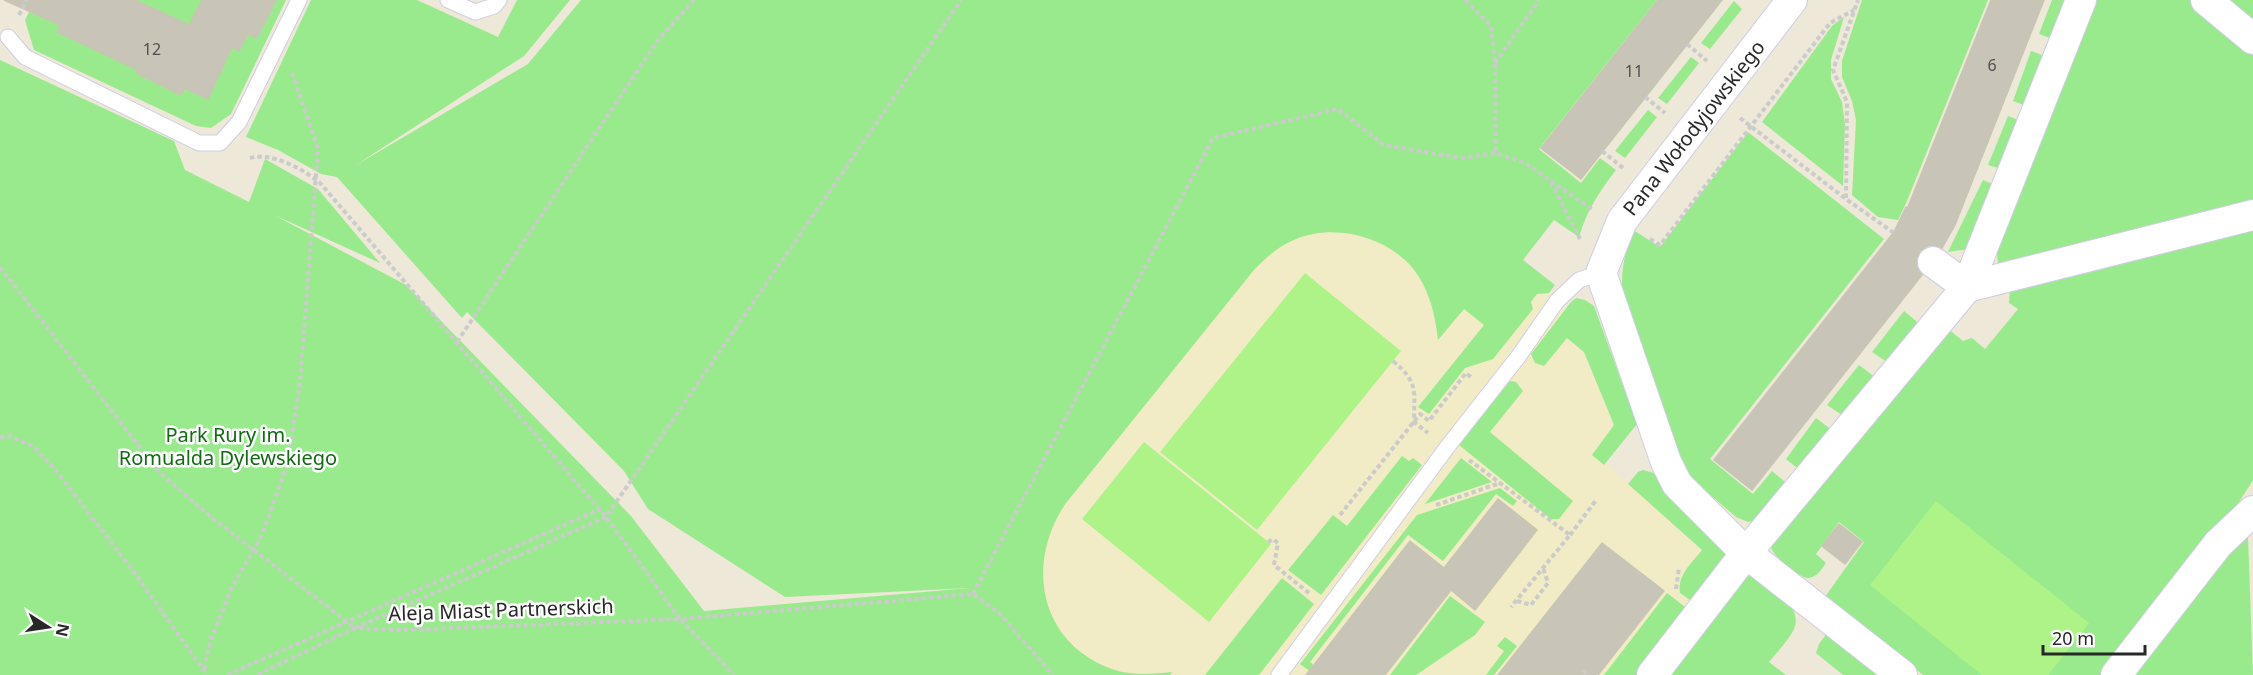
<svg xmlns="http://www.w3.org/2000/svg" width="2253" height="675" viewBox="0 0 2253 675" font-family="'Noto Sans',sans-serif">
  <style>
    .education { fill: #f1ecc5 }
    .green { fill: #99ea8d }
    .pitch { fill: #aef388 }
    .building { fill: #c8c5b8; stroke: #c8c5b2; stroke-width: 1.5 }
    .lines { fill: none; stroke-linecap: round; stroke-linejoin: round }
    .lane-casing { stroke: #cecde4; stroke-width: 17 }
    .street-casing { stroke: #cecde4; stroke-width: 32 }
    .path { stroke: #cbcbcb; stroke-width: 4; stroke-dasharray: 4.5 3; stroke-linecap: butt }
    .lane { stroke: #fff; stroke-width: 15 }
    .street { stroke: #fff; stroke-width: 30 }
    .labels { text-anchor: middle; stroke-width: 5; stroke-linejoin: round; paint-order: stroke }
    .number-label { font-size: 16px; fill: #504f4c }
    .street-label { font-size: 20px; fill: #282828; stroke: #fff }
    .park-label { font-size: 20px; fill: #116c12; stroke: #fff }
  </style>
  <rect width="100%" height="100%" fill="#ede8d8"/>
  <path class="education" d="M1218 140 1544 290 1548 295 1592 327 1632 426 1607 463 1628 484 1720 565 1635 675H1074L995 586Z"/>
  <g class="green">
    <path d="M35 0H286L231 114 211 128 196 126 34 50 25 20Z"/>
    <path d="M311 0H417L498 37 517 0H570L524 56 356 165 528 64 581 0H1657L1539 149 1581 183 1600 158 1616 170C1599 192 1587 210 1579 237L1554 220 1523 260 1555 285 1549 293 1537 294 1531 302 1533 309 1493 359 1465 368 1429 414 1418 407 1484 325 1464 309 1438 340C1435 311 1427 281 1406 261 1377 234 1330 224 1294 240 1278 246 1266 258 1254 270L1066 503C1022 567 1042 651 1122 672 1139 675 1155 674 1172 672L1170 675H0V60L174 141 185 170 249 202 265 159 318 189 380 263 274 215 406 285 631 516 704 611 970 588 785 597 648 509 624 471 467 312 462 318 337 177 321 174 278 150 246 137Z"/>
    <path d="M1862 0H1988L1907 201 1898 220 1878 217 1852 195 1856 120 1852 101 1842 77V61Z"/>
    <path d="M2052 0H2073L2058 41 2039 34Z"/>
    <path d="M2094 0H2197L2253 47V210L1998 265 1997 253Z"/>
    <path d="M2218 0H2253V29Z"/>
    <path d="M1734 1 1742 9 1710 49 1701 43Z"/>
    <path d="M1844 17 1831 60V79L1842 102 1845 124 1843 186 1762 122 1832 26Z"/>
    <path d="M2031 51 2050 58 2032 108 2013 101Z"/>
    <path d="M1691 57 1699 63 1667 104 1658 98Z"/>
    <path d="M1648 110 1657 117 1625 158 1615 151Z"/>
    <path d="M2008 116 2026 123 2008 171 1988 165Z"/>
    <path d="M1748 132 1884 239 1710 459 1753 494 1772 471 1790 486 1758 520 1748 522 1736 517 1686 474 1623 305C1620 275 1623 258 1633 230L1660 247Z"/>
    <path d="M1983 180 2000 187 1976 248 1948 252Z"/>
    <path d="M2253 223V480L2234 510 2103 675H1923L1825 597 1864 542 1839 522 1816 554 1826 563C1822 569 1817 577 1809 578 1798 579 1772 555 1770 545L1942 324 1963 341 1972 338 1985 349 2018 309 2009 303 2010 289Z"/>
    <path d="M1576 298 1585 300 1594 306 1637 424 1604 465 1592 455 1614 425 1584 352 1567 338 1544 366 1535 363 1531 354 1571 302Z"/>
    <path d="M1904 311 1922 326 1890 364 1872 352Z"/>
    <path d="M1859 365 1876 378 1845 417 1827 405Z"/>
    <path d="M1511 381 1516 382 1523 391 1490 432 1573 501 1559 519H1551L1459 445 1508 383Z"/>
    <path d="M1816 418 1833 431 1802 472 1786 459Z"/>
    <path d="M1402 456 1409 461 1413 458 1422 465 1321 595 1288 570 1333 515 1347 526Z"/>
    <path d="M1461 458 1492 482 1425 504Z"/>
    <path d="M1643 470 1654 473 1668 491 1731 551 1694 603 1680 593C1677 575 1692 563 1702 550L1628 484 1638 472Z"/>
    <path d="M1500 488 1517 501 1513 506 1496 494 1443 561 1408 535 1310 662 1325 675H1315L1300 664 1417 515Z"/>
    <path d="M2243 537 2248 538 2253 675H2133Z"/>
    <path d="M1753 571C1769 585 1806 606 1793 631 1787 642 1777 652 1769 662L1786 675H1668L1747 574Z"/>
    <path d="M1282 578 1314 604 1259 675H1205Z"/>
    <path d="M1667 593 1689 610 1646 675H1604Z"/>
    <path d="M1450 596 1485 622 1475 635 1416 675H1390Z"/>
    <path d="M1827 633 1893 675H1843L1816 653 1819 644Z"/>
    <path d="M1505 637 1517 646 1494 675H1486L1504 651 1497 646Z"/>
  </g>
  <g class="pitch">
    <path d="M1305 273 1401 351 1257 530 1160 452Z"/>
    <path d="M1144 442 1271 544 1209 622 1082 519Z"/>
    <path d="M1936 501 2089 623 2048 675H1982L1870 585Z"/>
  </g>
  <g class="building">
    <path d="M4 0H135L189 25 202 0H276L257 38 248 34 239 51 232 47 208 99 184 88 181 95 136 73 138 70 57 32 60 25Z"/>
    <path d="M1658 0H1722L1581 179 1541 148Z"/>
    <path d="M1991 0H2044L1955 225 1942 248 1934 245 1927 246 1920 251 1916 261 1917 268 1922 275 1752 490 1714 460 1894 232 1906 207H1908Z"/>
    <path d="M1498 499 1537 530 1475 610 1451 590 1385 675H1306L1410 541 1444 568Z"/>
    <path d="M1839 524 1862 542 1845 564 1822 546Z"/>
    <path d="M1602 543 1664 591 1598 675H1498Z"/>
  </g>
  <g class="lines">
    <defs>
      <g id="lane">
        <path d="M448 0 475 12 494 6 499 0"/>
        <path d="M8 37 25 57 199 143H220L239 122 299 0"/>
        <path d="M1279 675 1448 446 1518 357 1557 301 1579 280 1601 273"/>
      </g>
      <g id="street">
        <path d="M1792 0 1622 221 1601 273 1666 462 1677 484 1746 553 1902 675"/>
        <path d="M2206 0 2253 39"/>
        <path d="M1933 262 1967 287 2253 215"/>
        <path d="M1652 675 1746 553 1967 287 2081 0"/>
        <path d="M2116 675 2218 544 2253 511"/>
      </g>
    </defs>
    <use href="#lane" class="lane-casing"/>
    <use href="#street" class="street-casing"/>
    <g class="path">
      <path d="M1465 0 1491 26 1495 63 1496 153"/>
      <path d="M19 15 27 0"/>
      <path d="M1687 44 1707 61"/>
      <path d="M1495 63 1539 0"/>
      <path d="M1645 97 1665 113"/>
      <path d="M1740 118 1846 199 1894 233"/>
      <path d="M1602 151 1623 168"/>
      <path d="M250 158C272 152 304 169 321 184L606 517 680 619 973 594 999 613 1053 675"/>
      <path d="M1551 182 1580 239"/>
      <path d="M1846 198 1847 102 1833 70 1858 0"/>
      <path d="M1650 239 1660 245 1830 23 1854 10"/>
      <path d="M0 267 159 472 211 517 355 628 606 517 961 0"/>
      <path d="M457 342 658 40 694 0"/>
      <path d="M1393 361C1419 383 1414 390 1414 422L1428 433"/>
      <path d="M0 437 9 436 33 446 55 469 134 572 207 675"/>
      <path d="M1469 460 1570 535 1511 607"/>
      <path d="M1436 505 1500 483"/>
      <path d="M1340 515 1420 414 1429 421 1466 373 1472 378"/>
      <path d="M1570 535 1597 499"/>
      <path d="M1268 542 1273 539 1278 543 1274 565 1310 594"/>
      <path d="M1676 589 1679 568"/>
      <path d="M973 594 1213 138 1338 109 1384 145 1461 158 1496 153 1525 163 1593 210"/>
      <path d="M1517 601 1531 605 1548 583 1543 568"/>
      <path d="M204 669 210 642 232 587 261 537 287 466 300 383 318 148 292 73"/>
      <path d="M1583 670 1589 675"/>
      <path d="M227 675 600 509"/>
      <path d="M257 675 355 628 404 630 680 619 734 675"/>
    </g>
    <use href="#lane" class="lane"/>
    <use href="#street" class="street"/>
  </g>
  <g class="labels">
    <g class="number-label">
      <text x="152" y="55">12</text>
      <text x="1992" y="71">6</text>
      <text x="1634" y="77">11</text>
    </g>
    <g class="street-label">
      <text transform="translate(1694 128) rotate(-52)" y="7">Pana Wołodyjowskiego</text>
      <text transform="translate(501 610) rotate(-2)" y="7">Aleja Miast Partnerskich</text>
    </g>
    <g class="park-label">
      <text x="228" y="442">Park Rury im.<tspan x="228" dy="23">Romualda Dylewskiego</tspan></text>
    </g>
  </g>
  <g transform="translate(48 627) rotate(102)" stroke="#ffffff" stroke-width="4.5" paint-order="stroke">
  <path d="M0-4.5L10 22L0 15L-10 22Z" fill="#282828"/>
  <text y="-9" font-size="16" font-weight="bold" text-anchor="middle" fill="#282828">N</text>
  </g>
  <path d="M2043 645v9h102v-9" fill="none" stroke="#282828" stroke-width="3"/>
  <text x="2052" y="645" font-size="18" fill="#282828" stroke="#ffffff" stroke-width="4.5" paint-order="stroke">20 m</text>
</svg>
